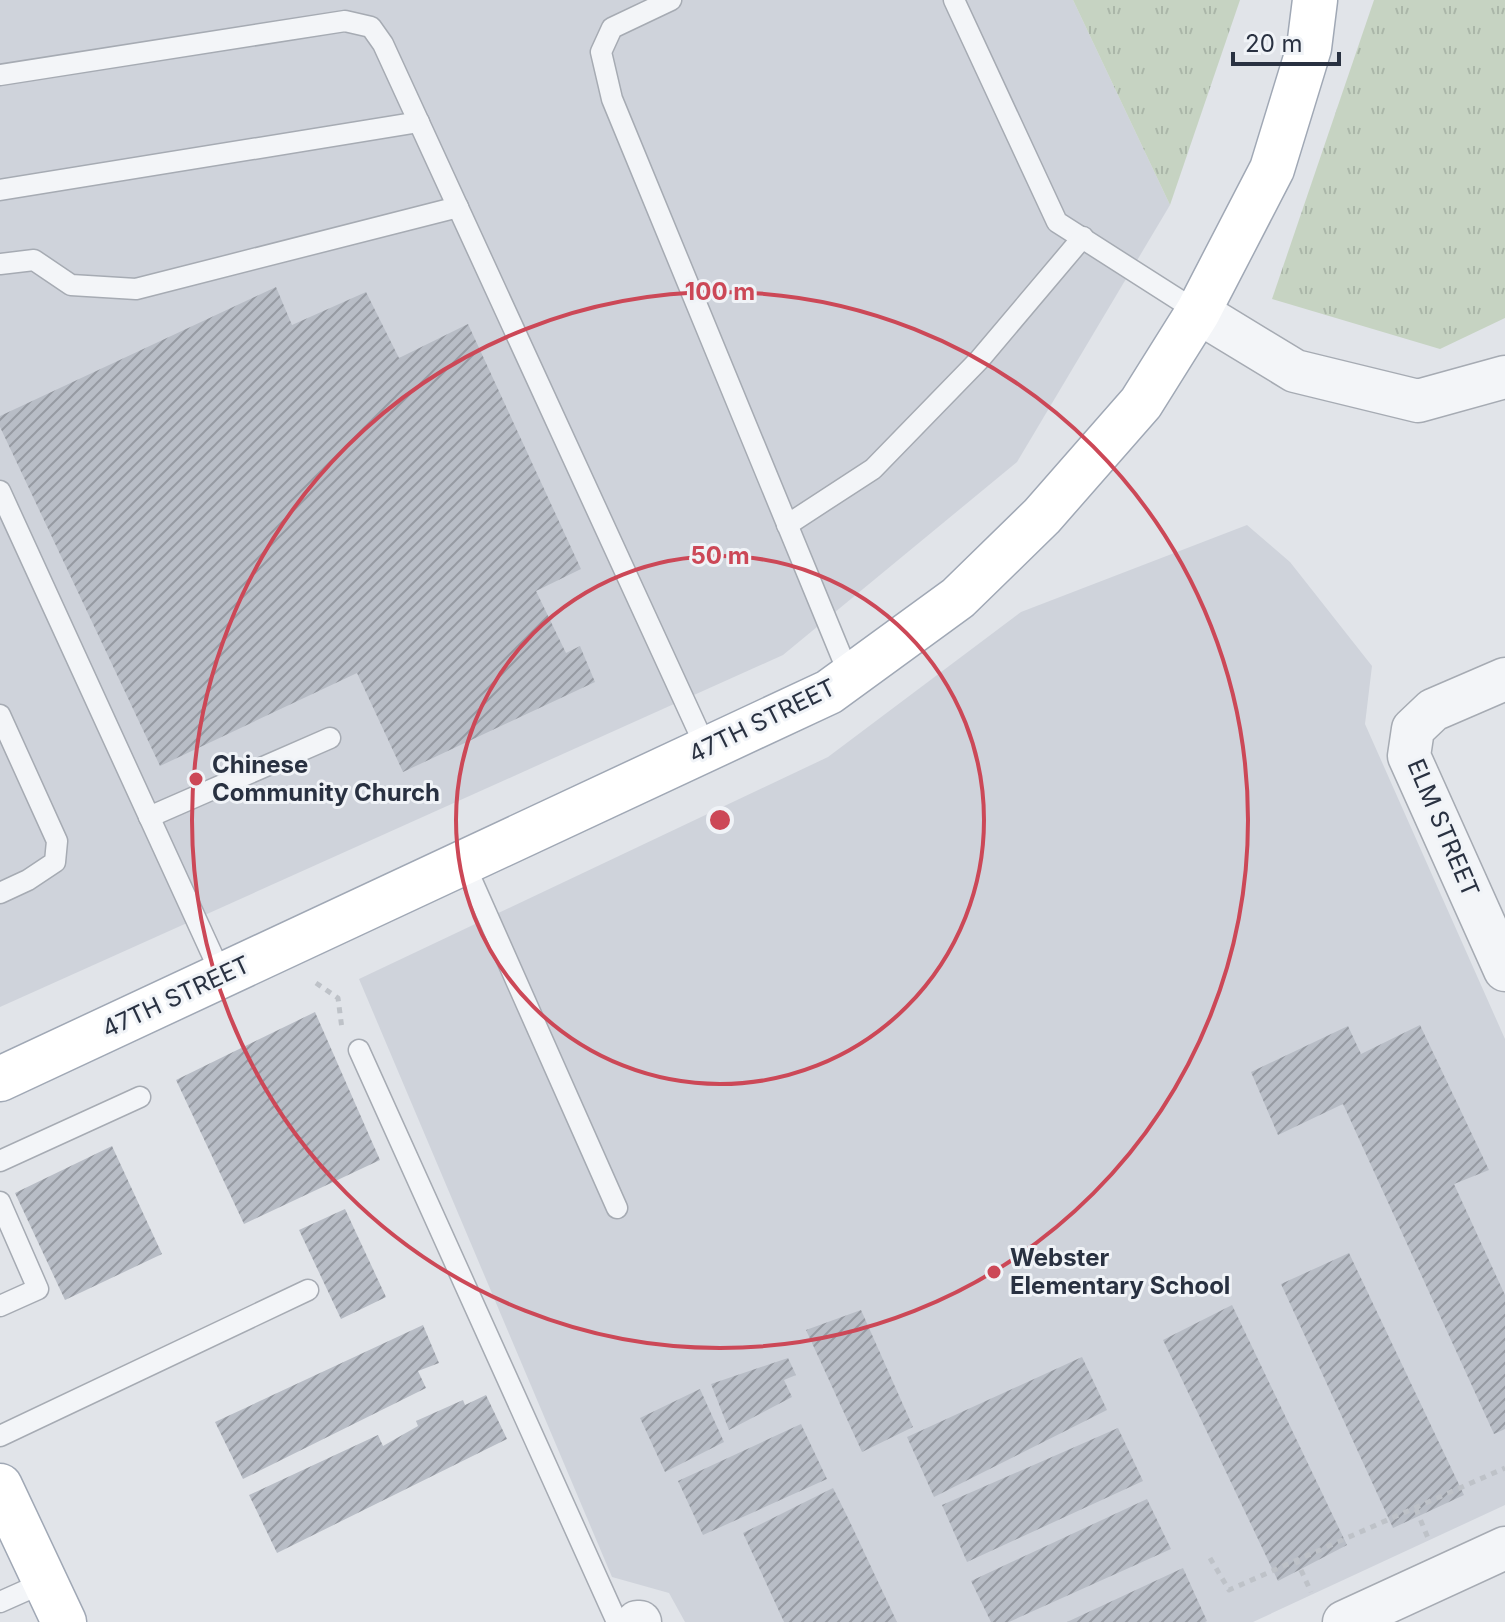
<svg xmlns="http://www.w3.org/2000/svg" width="1505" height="1622" viewBox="0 0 1505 1622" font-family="Inter,sans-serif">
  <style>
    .built { fill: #cfd3db }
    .grass { fill: url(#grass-tufts) }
    .building { fill: url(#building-hatch) }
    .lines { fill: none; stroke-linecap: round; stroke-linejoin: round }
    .lane-casing { stroke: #a6abb3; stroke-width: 23 }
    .street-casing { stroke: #a6abb3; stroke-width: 45 }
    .primary-casing { stroke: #a0a8b5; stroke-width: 47 }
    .path { stroke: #bec2c8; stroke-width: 5; stroke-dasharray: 6 6; stroke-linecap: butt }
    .lane { stroke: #f3f5f8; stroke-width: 20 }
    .street { stroke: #f3f5f8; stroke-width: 42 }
    .primary { stroke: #fff; stroke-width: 44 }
    .ring { fill: none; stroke: #cc4857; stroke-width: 4 }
    .poi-dot { fill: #cc4857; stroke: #f0f3f7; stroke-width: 3 }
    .labels { text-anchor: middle; stroke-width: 6; stroke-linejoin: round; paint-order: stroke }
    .street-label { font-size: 24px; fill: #293141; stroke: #f0f3f7 }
    .poi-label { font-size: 24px; font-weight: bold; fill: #293141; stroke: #f0f3f7; text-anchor: start }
    .centre { fill: #cc4857; stroke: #f0f3f7; stroke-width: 4 }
    .ring-label { font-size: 24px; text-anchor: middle; font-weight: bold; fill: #cc4857; stroke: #f0f3f7; stroke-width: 6; stroke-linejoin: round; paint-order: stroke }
  </style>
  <defs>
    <pattern id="grass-tufts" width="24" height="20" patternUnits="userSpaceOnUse" patternTransform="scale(2)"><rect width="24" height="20" fill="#c6d3c2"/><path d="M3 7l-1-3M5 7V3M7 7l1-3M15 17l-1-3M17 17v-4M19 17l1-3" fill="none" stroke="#aab6a8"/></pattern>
    <pattern id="building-hatch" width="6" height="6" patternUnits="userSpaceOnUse" patternTransform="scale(2)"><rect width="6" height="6" fill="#b8bdc6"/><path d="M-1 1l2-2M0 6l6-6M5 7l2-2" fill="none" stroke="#969aa2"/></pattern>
  </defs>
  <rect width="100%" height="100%" fill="#e1e4e9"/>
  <g class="built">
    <path d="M0 0H1073L1170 205 1017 462 783 655 0 1007Z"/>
    <path d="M1247 525 1290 562 1372 666 1365 724 1505 1039V1505L1253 1622H685L669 1593 612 1577 359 979 828 757 1021 612Z"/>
  </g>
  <g class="grass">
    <path d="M1073 0H1240L1170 205Z"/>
    <path d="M1374 0H1505V318L1440 349 1272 299Z"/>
  </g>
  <g class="building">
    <path d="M276 287 292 325 366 292 399 358 468 324 581 569 536 591 566 653 580 646 595 682 403 772 357 673 160 766 0 427V416Z"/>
    <path d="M315 1012 380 1160 244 1224 176 1080Z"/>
    <path d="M1420 1025 1489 1170 1454 1184 1505 1295V1429L1494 1434 1343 1104 1278 1135 1251 1072 1348 1026 1361 1054Z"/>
    <path d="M112 1146 162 1254 65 1300 15 1193Z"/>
    <path d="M345 1209 386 1297 341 1319 299 1230Z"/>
    <path d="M1349 1253 1464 1495 1393 1528 1281 1284Z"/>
    <path d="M1232 1305 1347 1545 1278 1581 1163 1340Z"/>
    <path d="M861 1310 913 1427 862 1452 806 1330Z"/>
    <path d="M423 1325 439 1363 418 1371 426 1388 243 1479 215 1422Z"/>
    <path d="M1082 1357 1107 1410 934 1497 907 1437Z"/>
    <path d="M788 1358 796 1375 784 1380 792 1397 729 1430 711 1384Z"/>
    <path d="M700 1389 724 1442 665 1472 640 1418Z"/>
    <path d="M486 1395 507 1439 277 1553 249 1495 378 1435 383 1446 418 1426 416 1421 463 1400 465 1405Z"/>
    <path d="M801 1424 827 1479 703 1535 678 1481Z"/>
    <path d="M1118 1428 1143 1481 967 1562 942 1505Z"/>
    <path d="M833 1488 849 1520 897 1622H784L743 1533Z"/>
    <path d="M1147 1499 1171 1549 1009 1622H991L971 1581Z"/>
    <path d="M1183 1568 1207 1621 1205 1622H1067Z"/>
  </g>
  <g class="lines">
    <defs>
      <g id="lane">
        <path d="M671 0 612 28 601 52 612 99 850 677"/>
        <path d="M954 0 1057 222 1198 312"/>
        <path d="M0 75 345 21 371 27 383 44 707 750"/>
        <path d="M0 190 419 122"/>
        <path d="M0 264 34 260 71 285 136 289 458 207"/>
        <path d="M0 491 222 976"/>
        <path d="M787 525 873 469 980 359 1083 237"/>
        <path d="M0 715 57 841 55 862 28 880 0 893"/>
        <path d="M149 817 330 738"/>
        <path d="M464 863 617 1208"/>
        <path d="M359 1050 617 1622"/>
        <path d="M0 1161 140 1097"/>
        <path d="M0 1202 38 1289 0 1306"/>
        <path d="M0 1436 308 1290"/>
        <path d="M0 1602 45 1582"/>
      </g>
      <g id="street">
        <path d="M1198 312 1295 371 1418 401 1505 377"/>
        <path d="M1505 679 1433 710 1413 729 1409 756 1505 970"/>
        <path d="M637 1622H640"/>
        <path d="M1344 1622 1505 1548"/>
      </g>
      <g id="primary">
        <path d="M0 1079 829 692 958 598 1042 516 1141 403 1198 312 1272 169 1309 48 1315 0"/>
        <path d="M0 1486 64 1622"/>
      </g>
    </defs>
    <use href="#lane" class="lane-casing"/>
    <use href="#street" class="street-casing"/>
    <use href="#primary" class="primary-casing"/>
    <g class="path">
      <path d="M316 983 338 998 342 1029"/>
      <path d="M1416 1509 1428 1538"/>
      <path d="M1210 1558 1229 1590 1505 1468"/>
      <path d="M1296 1559 1311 1592"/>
    </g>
    <use href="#lane" class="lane"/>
    <use href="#street" class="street"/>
    <use href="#primary" class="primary"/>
  </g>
  <g class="ring">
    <circle cx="720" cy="820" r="264"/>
    <circle cx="720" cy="820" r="528"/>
  </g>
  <g class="poi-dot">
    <circle cx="196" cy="779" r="8"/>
    <circle cx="994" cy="1272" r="8"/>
  </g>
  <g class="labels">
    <g class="street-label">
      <text transform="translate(762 721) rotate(-26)" y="8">47TH STREET</text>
      <text transform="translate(1443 828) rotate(67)" y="8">ELM STREET</text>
      <text transform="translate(176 997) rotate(-25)" y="8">47TH STREET</text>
    </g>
    <g class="poi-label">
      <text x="212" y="773">Chinese<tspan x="212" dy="28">Community Church</tspan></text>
      <text x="1010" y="1266">Webster<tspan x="1010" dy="28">Elementary School</tspan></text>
    </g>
  </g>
  <circle cx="720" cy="820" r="12" class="centre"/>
  <g class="ring-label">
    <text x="720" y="300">100 m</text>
    <text x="720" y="564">50 m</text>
  </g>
  <path d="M1233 52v12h106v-12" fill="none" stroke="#293141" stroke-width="4"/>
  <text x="1245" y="52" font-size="24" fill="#293141" stroke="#f0f3f7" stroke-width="6" paint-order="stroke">20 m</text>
</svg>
